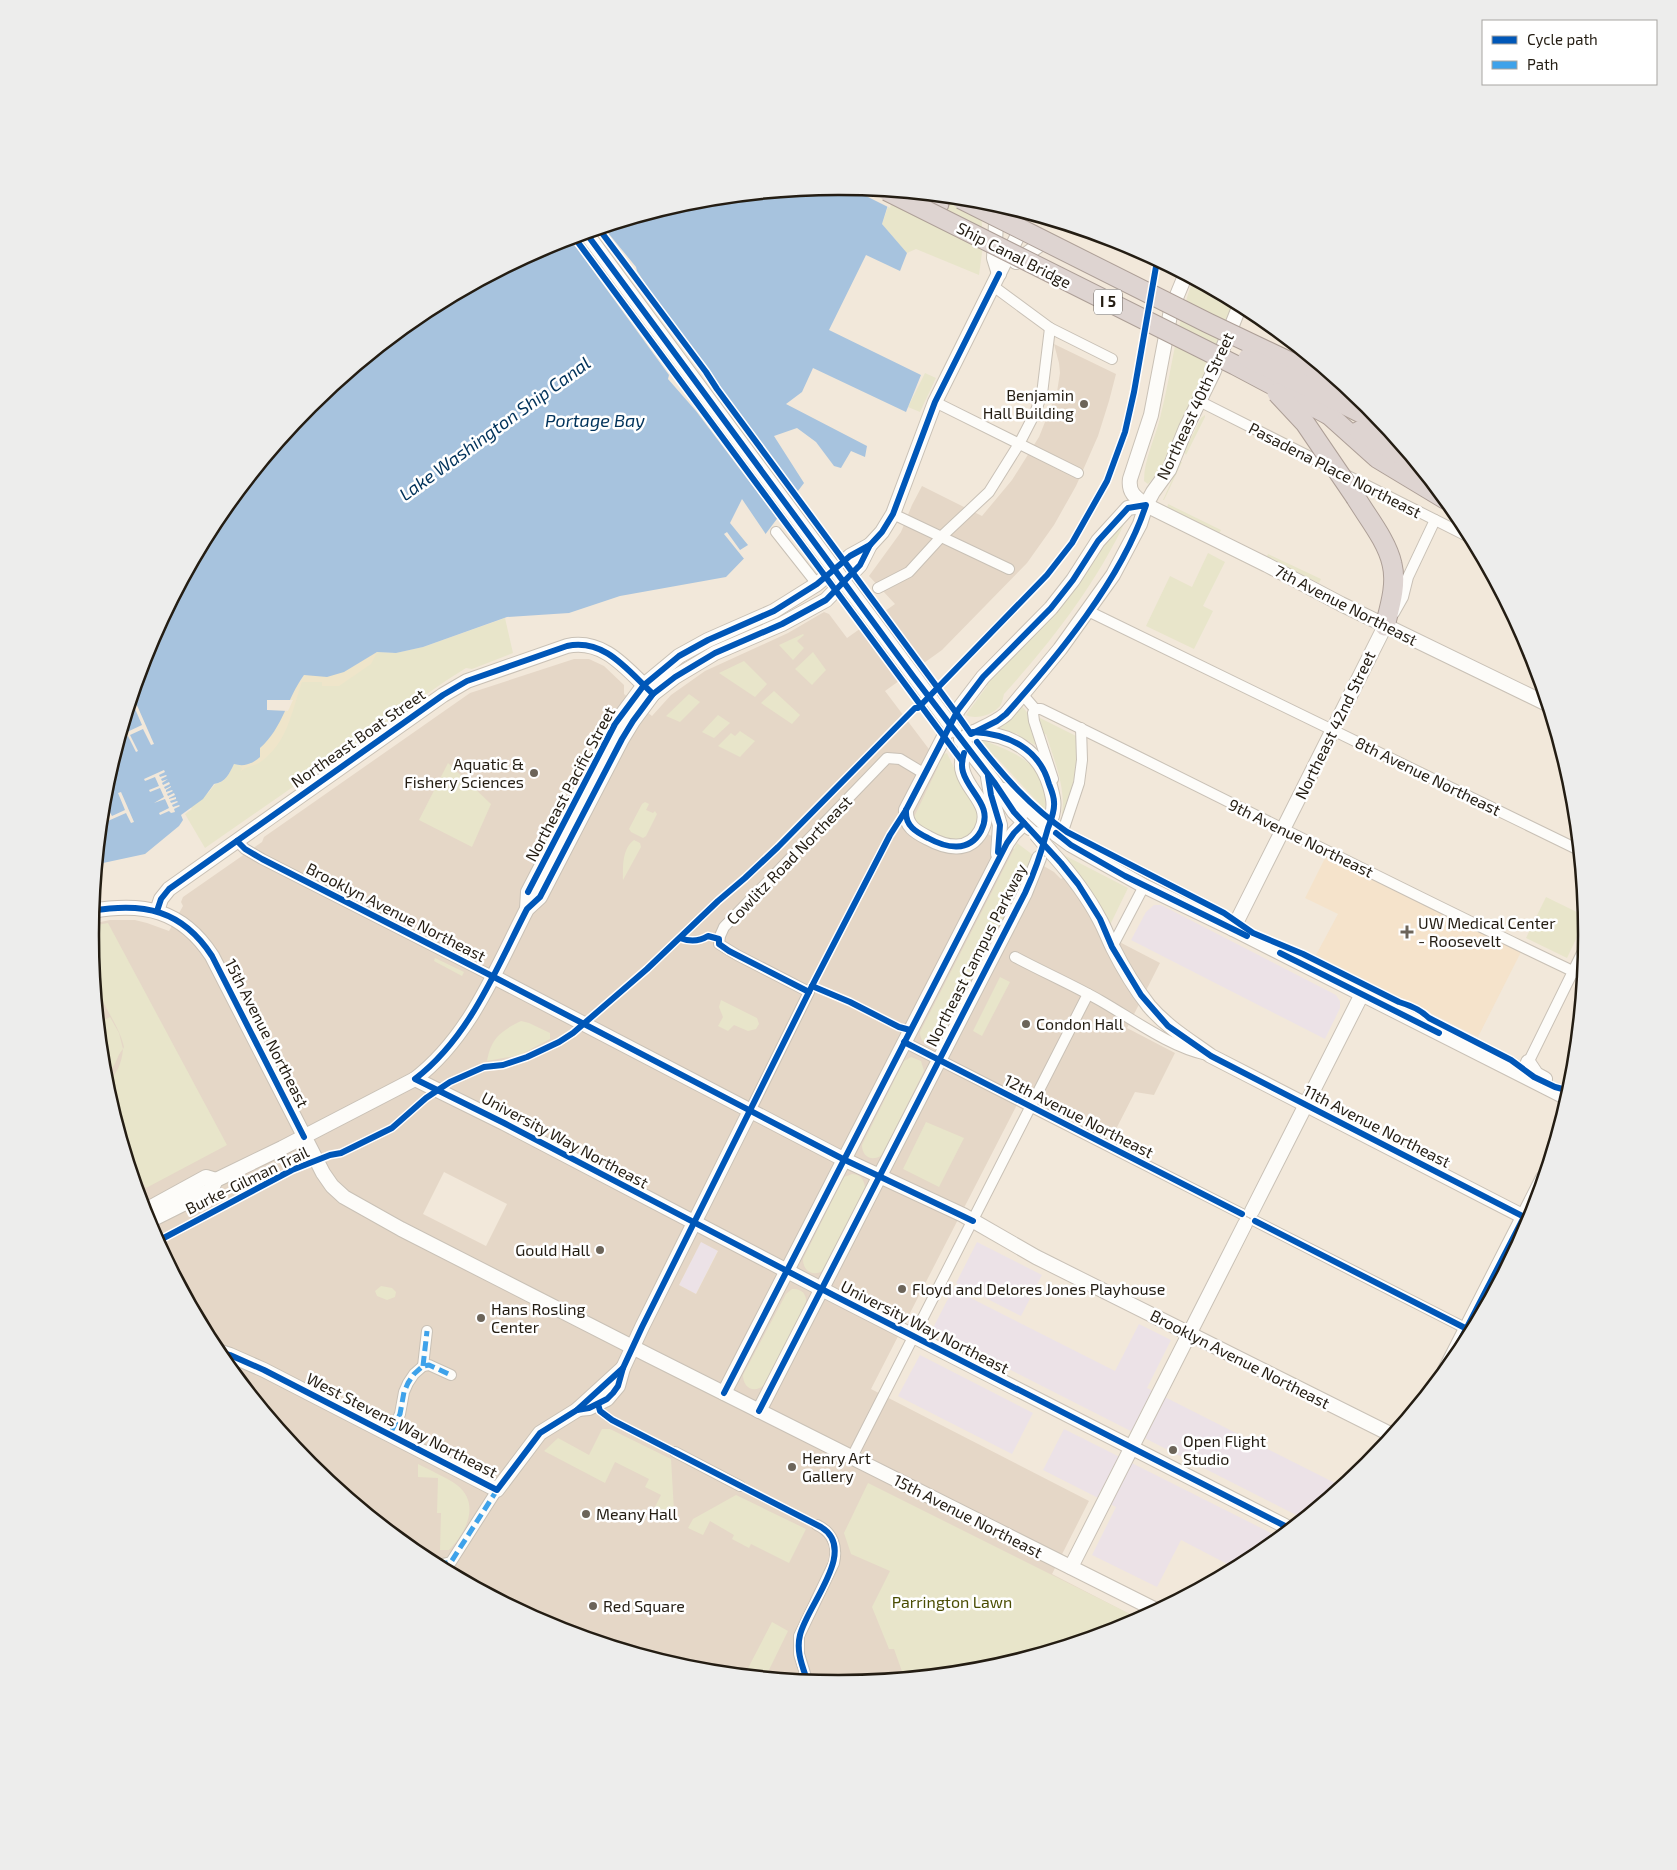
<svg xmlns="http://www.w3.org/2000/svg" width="1677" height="1870" viewBox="0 0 1677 1870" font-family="'Exo 2',sans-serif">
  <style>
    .commercial { fill: #ece2e7 }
    .built { fill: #f5e3cb }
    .education { fill: #e5d7c7; fill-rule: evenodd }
    .green { fill: #e8e5ca }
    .sand { fill: #efe5ca }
    .water { fill: #a7c3de }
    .pier { fill: #f2e8da }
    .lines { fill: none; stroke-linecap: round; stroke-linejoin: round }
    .street-casing { stroke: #c9c1b6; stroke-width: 12 }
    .secondary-casing { stroke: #c9c1b6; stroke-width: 16 }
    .highway-casing { stroke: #ad9f97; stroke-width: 21 }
    .street { stroke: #fdfcf9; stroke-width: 10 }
    .secondary { stroke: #fdfcf9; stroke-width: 14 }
    .highway { stroke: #ded4d1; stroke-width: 19 }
    .secondary-bridge-casing { stroke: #c9c1b6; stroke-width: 16; stroke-linecap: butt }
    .highway-bridge-casing { stroke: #ad9f97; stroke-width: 21; stroke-linecap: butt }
    .secondary-bridge { stroke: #fdfcf9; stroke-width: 14 }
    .highway-bridge { stroke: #ded4d1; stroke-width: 19 }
    .quiet { stroke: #3ea2ea; stroke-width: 5; stroke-dasharray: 10 5; stroke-linecap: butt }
    .cycleway-casing { stroke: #fff; stroke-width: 9 }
    .cycleway { stroke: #0057b8; stroke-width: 6 }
    .poi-dot { fill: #6c6459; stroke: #fff; stroke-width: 2 }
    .labels { text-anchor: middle; stroke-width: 5; stroke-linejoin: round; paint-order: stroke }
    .shield { fill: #fff; stroke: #66615a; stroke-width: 1 }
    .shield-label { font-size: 15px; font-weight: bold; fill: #241d13 }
    .street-label { font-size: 16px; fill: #241d13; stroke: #fff }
    .poi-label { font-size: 16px; fill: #241d13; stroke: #fff; text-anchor: start }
    .park-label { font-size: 16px; fill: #4a4d03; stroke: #fff }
    .water-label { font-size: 18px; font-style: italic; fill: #00325a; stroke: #fff }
    .rim { fill: none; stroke: #241d13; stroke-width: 2.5 }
  </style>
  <rect width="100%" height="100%" fill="#f2e8da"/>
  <g class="commercial">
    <path d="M1154 905H1161L1336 995 1340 1001V1008L1325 1039 1131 940 1146 912Z"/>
    <path d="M701 1241 718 1250 696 1294 679 1285Z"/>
    <path d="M977 1242 1042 1275 1021 1316 956 1283Z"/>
    <path d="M953 1289 1115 1371 1139 1324 1171 1340 1147 1388 1341 1486 1302 1518 932 1330Z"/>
    <path d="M920 1355 1033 1413 1012 1454 898 1396Z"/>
    <path d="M1064 1429 1279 1537 1254 1558 1235 1568 1181 1540 1157 1587 1092 1555 1116 1507 1043 1470Z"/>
  </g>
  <path class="built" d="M1327 854 1522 950 1478 1037 1316 955 1338 914 1305 898Z"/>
  <path class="education" d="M1054 344 1116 374 1109 401 1098 436 1076 486 1054 525 1027 563 942 650 885 691 975 810 988 834 1054 872 1061 879 1077 868 1104 934 1160 963 1127 1028 1175 1053 1154 1095 1135 1092 1114 1133 1025 1089 871 1389 1089 1501 1052 1574 1139 1619 1125 1627 984 1669 838 1683 692 1669 552 1626 422 1557 309 1464 216 1351 147 1221 104 1081 90 935 91 924 110 920H135L147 923 169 931 183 906 181 902 183 897 262 842 264 837 470 693 574 659H589L604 666 624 685V694L652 716 671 695 705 671 788 633 824 612 829 614 847 638 895 604 869 576 901 532 912 505 922 486 982 516 1012 480 1039 437 1057 392 1060 373 1059 363ZM444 1172 507 1204 486 1246 423 1214ZM701 1242 718 1251 696 1294 679 1285Z"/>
  <g class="green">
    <path d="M893 192 972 200 981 209 983 245 979 275 916 249 907 253 882 224Z"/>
    <path d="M1193 280 1236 303 1209 370 1159 471 1148 484 1144 481C1144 459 1155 439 1160 418 1172 372 1176 324 1193 280Z"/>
    <path d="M925 373 936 378 920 412 908 407Z"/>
    <path d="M1205 415V417L1186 455 1184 452 1201 418Z"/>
    <path d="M1180 462H1182L1164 500H1163Z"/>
    <path d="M1168 504 1221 530 1219 534 1167 509Z"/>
    <path d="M1126 520C1096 584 1052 641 1004 694 1003 698 1002 703 1000 706 993 715 975 720 966 715L987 686 985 684C1014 653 1046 622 1073 589 1091 568 1106 535 1126 520Z"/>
    <path d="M1208 553 1225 562 1203 606 1213 611 1194 649 1146 626 1170 576 1192 587Z"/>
    <path d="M1268 554 1321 579 1319 583 1266 558Z"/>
    <path d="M505 618 513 653 472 669 466 668 447 680 205 848 185 814 192 809 189 805 208 793 215 784C226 782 229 774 234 764L244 765 298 683 314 675 344 672 377 652 396 653 423 647Z"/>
    <path d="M803 634 804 635 797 641 804 648 793 660 779 645Z"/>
    <path d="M813 652 826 670 812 685 795 669Z"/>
    <path d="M744 661 767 684 755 697 719 673Z"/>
    <path d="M774 691 800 715 792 724 761 703Z"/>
    <path d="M689 694 700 702 680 722 666 716Z"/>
    <path d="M1021 706C1031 712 1035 735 1035 745L1019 736V735L1016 733 1015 735 998 727Z"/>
    <path d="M718 715 730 723 714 738 702 732Z"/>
    <path d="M1040 718 1076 736C1078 768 1074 785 1063 815L1062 814C1066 787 1054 760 1046 734L1044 735 1039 720Z"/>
    <path d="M740 731 755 741 740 757 718 746 731 733 735 736Z"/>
    <path d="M979 739C1015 752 1050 764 1045 810L996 757 993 759Z"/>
    <path d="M947 753 958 776 973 798 980 820 970 836 956 842 918 829 914 817 938 767 939 756Z"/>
    <path d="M448 763 491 804 472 847 419 820Z"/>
    <path d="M645 802 649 804 646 810 653 813 655 811 657 814 646 836 643 838 631 832 629 829 642 804Z"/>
    <path d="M634 840 640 843 641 847 623 880C623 866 622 849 634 840Z"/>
    <path d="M1017 843 1033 855 1006 912 939 1042C930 1048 920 1044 920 1032Z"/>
    <path d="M1058 852 1128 888 1109 927Z"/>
    <path d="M1546 897 1585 916V920L1567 958 1526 938Z"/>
    <path d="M108 923 227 1145 146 1188 125 1150 105 1084C117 1076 122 1062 123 1049 115 1058 118 1066 104 1075L99 1023 110 1017 119 1033 123 1049 124 1047C119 1025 104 1008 96 987 91 976 90 938 91 926Z"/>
    <path d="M435 958 464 972 462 976 434 961Z"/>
    <path d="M1000 977 1010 982 982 1036 973 1031Z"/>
    <path d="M721 1000 757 1018 759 1024 756 1029 748 1031 734 1025 728 1031 718 1026 723 1017 719 1007Z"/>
    <path d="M521 1021 529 1023 550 1033V1039L520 1055 487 1061C491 1038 501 1031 521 1021Z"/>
    <path d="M911 1057 921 1061 924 1071 882 1155C872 1162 862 1157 862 1145L904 1061Z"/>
    <path d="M926 1122 964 1138 939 1187 903 1169Z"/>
    <path d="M852 1174C861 1175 864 1179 865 1188L824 1270C814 1277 803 1272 803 1259L844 1177Z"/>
    <path d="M381 1286 392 1288 396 1292 395 1297 387 1300 377 1296 375 1291Z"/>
    <path d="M792 1289C801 1288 807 1294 806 1303L764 1385C754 1394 743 1388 743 1375L786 1294Z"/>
    <path d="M602 1429H610L671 1459 674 1511 669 1520 654 1513 653 1515H651L661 1495 645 1487 649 1479 615 1462 605 1483 544 1451 558 1438 589 1455Z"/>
    <path d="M418 1464C431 1471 446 1477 457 1485 481 1504 466 1533 449 1550H440L441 1513H437L438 1478 418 1477Z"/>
    <path d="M868 1483 1136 1617 1134 1622 1125 1627 984 1669 904 1677 894 1649H889L872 1607 890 1571 851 1554 844 1533Z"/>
    <path d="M736 1495 806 1529 789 1563 751 1544 749 1548 732 1539 734 1535 710 1521 703 1535 688 1528 693 1519Z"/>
    <path d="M772 1622 788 1631 766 1676 745 1674Z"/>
  </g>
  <path class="sand" d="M377 652 371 664 339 686H322V682H302C291 713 288 743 259 763 253 766 246 767 241 771L242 768 239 766 253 754 304 675 344 672Z"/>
  <path class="water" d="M839 187 892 192 882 224 907 253 900 271 866 255 829 330 921 375 906 412 813 368 802 392 786 404 867 446 865 457 851 451 841 468 834 466 816 442 797 428 774 436 804 483 758 544 726 577 620 596 569 613 507 617 423 647 396 653 377 652 344 672 327 677 304 675C287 698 283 728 260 748V757C252 764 244 767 234 764 229 774 226 782 214 784L203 799 181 815 183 820 179 826 145 854 103 863 102 861 97 860 104 789 147 648 216 519 309 406 423 312 541 250 561 248 589 232 693 201Z"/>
  <g class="pier">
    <path d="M850 188 894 192 890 208Z"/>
    <path d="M604 228 636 267 637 271 662 309 705 364 721 389 799 494 779 521 696 411 668 379 669 375 570 239Z"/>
    <path d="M742 499 767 536 745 560 724 534 727 532 740 550 748 545 730 523Z"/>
    <path d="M267 700H293L288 711 267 710Z"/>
    <path d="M136 703 154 744 151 745 143 729 130 735 138 751 136 752 128 736 119 740 121 735 125 733 123 729 124 725 127 732 142 725 133 704Z"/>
    <path d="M164 770 165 772 159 775 160 777 166 775 167 776 161 779 162 781 168 779 162 783 163 785 169 782 170 784 164 787 165 789 171 786V787L166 790V792L172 790 173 791 167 794 168 796 174 793 175 795 169 798V799L176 797V799L170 801 171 803 177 801 178 802 172 805 173 807 179 805 180 806 174 809 175 812 171 813 169 811 160 815 159 813 169 808 165 799 154 803 164 797 160 788 150 792 149 790 159 786 155 777 145 781 144 779Z"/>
    <path d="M121 792 134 822 131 823 126 813 101 824V820L110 816 103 800 112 816 125 810 118 793Z"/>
  </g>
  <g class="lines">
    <defs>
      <g id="street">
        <path d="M993 286 1050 328 1112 359"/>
        <path d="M1199 401 1471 538"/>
        <path d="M935 402 1078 473"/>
        <path d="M893 514 1009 569"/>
        <path d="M776 532 817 584"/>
        <path d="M878 588 909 572 941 537 989 492 1019 444 1035 413 1042 394 1050 328"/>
        <path d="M1088 611 1579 850"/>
        <path d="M1394 613 1403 597 1408 577 1435 520"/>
        <path d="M1023 695 1035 709H1041C1222 797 1401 890 1583 976"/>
        <path d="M1035 709 1033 713 1034 721 1053 779"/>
        <path d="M1061 837 1079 783 1082 760 1081 728"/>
        <path d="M237 841 245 849 262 859 492 976"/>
        <path d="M1112 947 1144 886"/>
        <path d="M1015 957C1043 972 1073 985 1101 1001 1134 1020 1170 1047 1207 1055"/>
        <path d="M904 1042 1242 1214"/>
        <path d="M1526 1067 1586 945"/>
        <path d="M750 1111 809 992 737 955 719 944 720 936 724 927 887 758 900 759 925 774"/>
        <path d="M1255 1221 1471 1331"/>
        <path d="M423 1366 427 1331"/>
        <path d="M392 1430 400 1414 404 1392 408 1383 414 1374 423 1366 429 1365 451 1375"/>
        <path d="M675 1452 740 1486"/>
        <path d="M852 1457 1088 994"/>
        <path d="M438 1565 451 1562 497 1490"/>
        <path d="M807 1680 799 1654V1636L834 1563C838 1546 832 1532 817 1525"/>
      </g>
      <g id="secondary">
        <path d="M996 224 994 258 999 274"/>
        <path d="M586 233 715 408"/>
        <path d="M1016 262 1039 245"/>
        <path d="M1185 276 1171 310 1151 415 1130 479C1128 493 1136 498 1146 505L1267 565 1341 604 1547 704"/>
        <path d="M974 732C1010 734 1039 750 1050 786 1053 797 1055 804 1052 816"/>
        <path d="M961 740C975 730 993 725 1006 714L1060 649 1113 575 1140 524 1146 505 1153 492 1169 470 1186 428 1213 373 1240 305"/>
        <path d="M962 741 994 782 1014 812 1030 828"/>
        <path d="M966 746C963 754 960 764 963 772 969 793 994 806 981 831 969 853 946 848 928 838 916 832 905 826 906 810L958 710 967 698 983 677 1051 608 1073 580 1098 541 1128 508 1146 505"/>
        <path d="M988 777 991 795 1000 825 998 854"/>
        <path d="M1004 790 1032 812"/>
        <path d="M1056 834 1071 845 1144 886 1233 929 1567 1098"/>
        <path d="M1051 852C1070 873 1087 895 1100 920 1105 929 1108 938 1113 948 1123 968 1135 988 1149 1006 1167 1027 1189 1040 1211 1056L1530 1220"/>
        <path d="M527 909 528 892 615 724 644 685 679 656 708 640 774 611 817 584 850 556 870 545"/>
        <path d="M92 911C144 902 182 910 212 956L323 1173 332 1186 344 1197 401 1229 648 1355 1156 1610"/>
        <path d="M157 911 161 899 169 889 443 695 467 681 567 646C605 638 628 671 653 694"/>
        <path d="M1233 929 1385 626"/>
        <path d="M492 976 843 1159 963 1215 1036 1257 1392 1435"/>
        <path d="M1528 1062 1536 1074 1545 1079"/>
        <path d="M415 1079 504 1123 835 1296 1289 1528"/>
        <path d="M144 1211 206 1177 216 1180"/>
        <path d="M1252 1211 1362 994"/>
        <path d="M147 1222 211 1190 216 1180 282 1148 415 1079C470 1037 496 969 527 909L540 897 622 739 633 721 653 694 675 677 715 653 782 624 826 600 860 565 870 545 882 532 893 514 935 402 1018 235"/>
        <path d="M217 1351 230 1355 264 1370 497 1490 540 1433 577 1410 623 1368"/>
        <path d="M1445 1370 1543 1178"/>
        <path d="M724 1393 1007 843 1014 833 1024 823 1036 825"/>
        <path d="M578 1409 589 1408 607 1399 618 1386 623 1368 642 1327 750 1111"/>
        <path d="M759 1411 1025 893 1039 858"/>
        <path d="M1071 1567 1245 1224"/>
      </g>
      <g id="highway">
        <path d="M920 195 939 204"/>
        <path d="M1337 401 1383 424"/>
        <path d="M1329 415 1377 458 1445 499"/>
        <path d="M1359 431 1414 462"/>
        <path d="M1356 498C1368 518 1387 541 1392 564 1397 584 1390 606 1385 626"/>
      </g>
    </defs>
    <use href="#street" class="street-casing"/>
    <use href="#secondary" class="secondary-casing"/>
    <use href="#highway" class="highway-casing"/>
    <use href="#street" class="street"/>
    <use href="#secondary" class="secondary"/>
    <use href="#highway" class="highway"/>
    <defs>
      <g id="secondary-bridge">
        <path d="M715 408 954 730"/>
        <path d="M1032 812 1056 834"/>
        <path d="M1036 834 1051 852"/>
      </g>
      <g id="highway-bridge">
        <path d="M887 191 1235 365 1329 415"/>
        <path d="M961 199 1208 323 1349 390"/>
        <path d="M1248 358 1337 401"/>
        <path d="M1277 393 1305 423 1356 498"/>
      </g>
    </defs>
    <use href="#secondary-bridge" class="secondary-bridge-casing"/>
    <use href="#highway-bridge" class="highway-bridge-casing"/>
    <use href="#secondary-bridge" class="secondary-bridge"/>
    <use href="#highway-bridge" class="highway-bridge"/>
    <g class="quiet">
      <path d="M423 1366 427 1331"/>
      <path d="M392 1430 400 1414 404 1392 408 1383 414 1374 423 1366 429 1365 451 1375"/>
      <path d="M438 1565 451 1562 497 1490"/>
    </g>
    <defs>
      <g id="cycleway">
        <path d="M586 233 913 676 994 782 1014 812 1061 863 1078 884 1100 919 1112 947 1141 995 1168 1026 1211 1056 1530 1220"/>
        <path d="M574 237 962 761"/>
        <path d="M999 274 935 402 893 514 882 532 870 545 860 565 826 600 782 624 715 653 675 677 653 694 633 721 622 739 540 897 527 909C496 969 470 1037 415 1079L504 1123 835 1296 1289 1528"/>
        <path d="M977 742C1004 777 1031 807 1067 832L1224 913 1253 933 1303 954 1399 1002C1409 1005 1421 1010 1429 1018L1511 1060 1534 1077 1555 1087 1570 1091"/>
        <path d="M988 776 991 795 1000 825 998 852"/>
        <path d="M906 810C905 826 916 832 928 838 946 848 969 853 981 831 994 806 969 793 963 772 961 766 962 760 964 753"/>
        <path d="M1056 833 1071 845 1125 876 1247 936"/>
        <path d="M237 841 245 849 262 859 492 976 843 1159 973 1221"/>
        <path d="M528 892 615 724 644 685 679 656 708 640 774 611 817 584 850 556 870 545"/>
        <path d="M92 911C144 902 182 910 212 956L304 1137"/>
        <path d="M157 911 161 899 169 889 443 695 467 681 567 646C605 638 628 671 653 694"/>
        <path d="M680 938C690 942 700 941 708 936L719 939V944L729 951 809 992"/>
        <path d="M1280 953 1439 1033"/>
        <path d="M812 986 850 1002 899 1027 910 1030"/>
        <path d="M904 1042 1242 1214"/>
        <path d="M1255 1221 1471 1331"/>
        <path d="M158 1241 292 1170 330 1155 341 1153 392 1128 426 1098 450 1082 484 1067 503 1065 527 1057 559 1042 573 1033 647 969 718 901 745 878 778 847 915 708H918L1047 575 1072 543 1107 481 1125 432 1134 392 1157 261"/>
        <path d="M217 1351 230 1355 264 1370 497 1490 540 1433 577 1410 623 1368"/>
        <path d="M1445 1370 1524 1217"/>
        <path d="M724 1393 1007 843 1014 833 1024 823"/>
        <path d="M598 1404 600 1411 612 1420 821 1527C859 1550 807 1605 800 1635 796 1651 802 1665 807 1680"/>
        <path d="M577 1410 589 1408 607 1399 613 1393 618 1386 623 1368 642 1327 812 986 890 835 906 810 958 710 983 677 1051 608 1073 580 1098 541 1128 508 1146 505C1122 579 1057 657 1006 714L997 721 971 734 957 714 717 389 706 372 599 229"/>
        <path d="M759 1411 1025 893C1035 872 1042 850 1048 828 1051 820 1055 811 1054 802 1054 796 1051 789 1049 784 1039 748 1008 734 973 732"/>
      </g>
    </defs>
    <use href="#cycleway" class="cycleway-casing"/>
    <use href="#cycleway" class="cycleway"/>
  </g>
  <g class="poi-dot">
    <circle cx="1084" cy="404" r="5"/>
    <circle cx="534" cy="773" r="5"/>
    <path d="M1404.5 924.5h5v5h5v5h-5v5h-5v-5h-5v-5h5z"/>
    <circle cx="1026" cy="1024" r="5"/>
    <circle cx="600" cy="1250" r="5"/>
    <circle cx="902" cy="1289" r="5"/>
    <circle cx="481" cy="1318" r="5"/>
    <circle cx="1173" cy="1450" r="5"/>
    <circle cx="792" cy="1467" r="5"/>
    <circle cx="586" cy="1514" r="5"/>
    <circle cx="593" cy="1606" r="5"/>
  </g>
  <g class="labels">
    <rect class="shield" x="1094" y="289.5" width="28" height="25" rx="4"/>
    <g class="shield-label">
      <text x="1108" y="307">I 5</text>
    </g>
    <g class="street-label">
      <text transform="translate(1014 255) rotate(27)" y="6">Ship Canal Bridge</text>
      <text transform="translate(1195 406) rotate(-65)" y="6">Northeast 40th Street</text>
      <text transform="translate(1335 470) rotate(27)" y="6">Pasadena Place Northeast</text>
      <text transform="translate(1346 605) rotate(27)" y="6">7th Avenue Northeast</text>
      <text transform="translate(1335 725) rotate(-64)" y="6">Northeast 42nd Street</text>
      <text transform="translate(358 738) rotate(-35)" y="6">Northeast Boat Street</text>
      <text transform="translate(1428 776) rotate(26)" y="6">8th Avenue Northeast</text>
      <text transform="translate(570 784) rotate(-62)" y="6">Northeast Pacific Street</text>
      <text transform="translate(1301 838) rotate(26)" y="6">9th Avenue Northeast</text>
      <text transform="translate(789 860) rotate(-46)" y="6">Cowlitz Road Northeast</text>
      <text transform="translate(396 912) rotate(27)" y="6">Brooklyn Avenue Northeast</text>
      <text transform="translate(976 955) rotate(-63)" y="6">Northeast Campus Parkway</text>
      <text transform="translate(267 1033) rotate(63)" y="6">15th Avenue Northeast</text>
      <text transform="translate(1079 1116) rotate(27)" y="6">12th Avenue Northeast</text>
      <text transform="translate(1377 1126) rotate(27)" y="6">11th Avenue Northeast</text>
      <text transform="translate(565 1140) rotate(28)" y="6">University Way Northeast</text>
      <text transform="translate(247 1180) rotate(-26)" y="6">Burke-Gilman Trail</text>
      <text transform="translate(925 1327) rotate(27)" y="6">University Way Northeast</text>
      <text transform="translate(1240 1359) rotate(27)" y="6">Brooklyn Avenue Northeast</text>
      <text transform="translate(402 1425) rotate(27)" y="6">West Stevens Way Northeast</text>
      <text transform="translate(968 1516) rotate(27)" y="6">15th Avenue Northeast</text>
    </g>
    <g class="poi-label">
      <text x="1074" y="401" text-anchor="end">Benjamin<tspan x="1074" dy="18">Hall Building</tspan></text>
      <text x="524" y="770" text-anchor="end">Aquatic &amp;<tspan x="524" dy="18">Fishery Sciences</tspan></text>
      <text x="1418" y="929">UW Medical Center<tspan x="1418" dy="18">- Roosevelt</tspan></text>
      <text x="1036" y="1030">Condon Hall</text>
      <text x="590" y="1256" text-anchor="end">Gould Hall</text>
      <text x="912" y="1295">Floyd and Delores Jones Playhouse</text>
      <text x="491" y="1315">Hans Rosling<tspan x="491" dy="18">Center</tspan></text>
      <text x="1183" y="1447">Open Flight<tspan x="1183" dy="18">Studio</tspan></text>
      <text x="802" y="1464">Henry Art<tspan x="802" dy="18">Gallery</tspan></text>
      <text x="596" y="1520">Meany Hall</text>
      <text x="603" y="1612">Red Square</text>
    </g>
    <g class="park-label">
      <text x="952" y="1608">Parrington Lawn</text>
    </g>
    <g class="water-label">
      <text x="595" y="427">Portage Bay</text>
      <text transform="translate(495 429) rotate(-36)" y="6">Lake Washington Ship Canal</text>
    </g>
  </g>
  <path d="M0 0H1677V1870H0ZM838 195H839A739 739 0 0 1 1578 934V936A739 739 0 0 1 839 1675H838A739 739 0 0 1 99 936V934A739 739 0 0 1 838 195Z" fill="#ededec" fill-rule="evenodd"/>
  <path class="rim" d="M838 195H839A739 739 0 0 1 1578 934V936A739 739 0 0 1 839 1675H838A739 739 0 0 1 99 936V934A739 739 0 0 1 838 195Z"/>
  <rect x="1482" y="20" width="175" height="65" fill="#ffffff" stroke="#a7a5a1"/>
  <rect x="1492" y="36" width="25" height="8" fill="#0057b8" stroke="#a7a5a1"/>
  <text x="1527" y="45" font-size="15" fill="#241d13">Cycle path</text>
  <rect x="1492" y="61" width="25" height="8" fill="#3ea2ea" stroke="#a7a5a1"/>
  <text x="1527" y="70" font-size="15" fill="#241d13">Path</text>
</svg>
